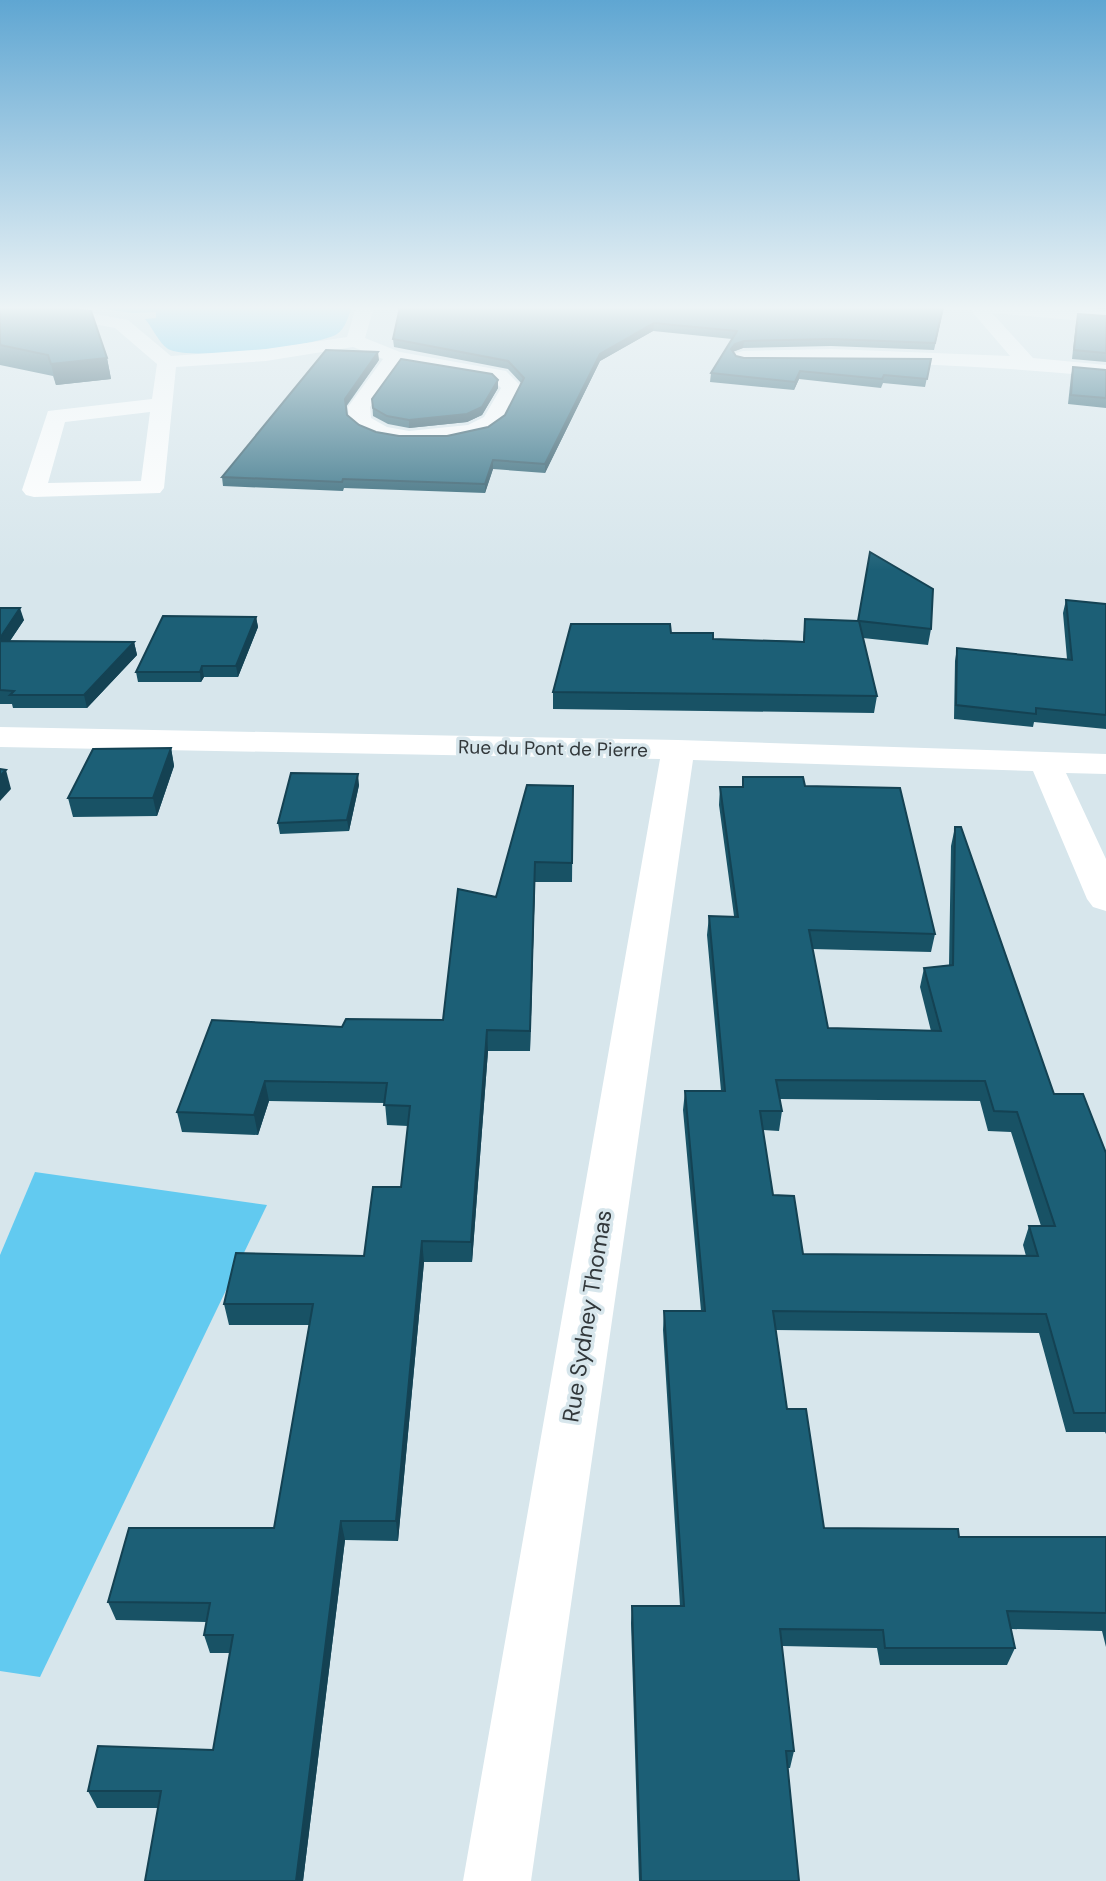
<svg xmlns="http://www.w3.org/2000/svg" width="1106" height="1881" viewBox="0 0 1106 1881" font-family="'DM Sans',sans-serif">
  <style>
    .green { fill: #62caf0 }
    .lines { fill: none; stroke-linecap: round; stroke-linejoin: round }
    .minor { fill: #fff; fill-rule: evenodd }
    .wall { fill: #185265; fill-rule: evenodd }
    .shaded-wall { fill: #144253 }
    .building { fill: #1c5f76; stroke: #144253; stroke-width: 2; fill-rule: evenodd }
    .labels { text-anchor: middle; stroke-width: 7; stroke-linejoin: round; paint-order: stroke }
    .street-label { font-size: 19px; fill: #32383b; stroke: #d7e6ec }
    .near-street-label { font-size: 23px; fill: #32383b; stroke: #d7e6ec }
  </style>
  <rect width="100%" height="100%" fill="#d7e6ec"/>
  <g class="green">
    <path d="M89 307H352C348 316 346 328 337 334 316 347 188 361 168 349 159 343 152 327 145 319L156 318V312L133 313Z"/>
    <path d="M35 1172 267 1205 40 1677 0 1671V1255Z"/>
  </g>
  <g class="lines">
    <g class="minor">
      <path d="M20 307H57L128 320 171 356 266 349 347 337 356 307H374L365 338 400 352 506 371 522 387C516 398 510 416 500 425 475 449 370 451 349 421L348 407 383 359 353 347 266 361 176 367 164 488 160 493 34 497 26 495 22 490 48 411 152 399 157 364 115 328 29 312ZM400 364 493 380 501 388 484 417 468 425 409 431 387 427 371 418 370 407ZM150 412 141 481 48 483 65 422Z"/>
      <path d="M599 307H619L610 312 602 311Z"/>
      <path d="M968 307H1049L1106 311V323L992 313 1033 358 1106 365V377C985 365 864 360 743 363L736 361 733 357 736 353 743 351 831 349 1010 356Z"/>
      <path d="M0 727 678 740 1106 754V774L1066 773 1106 859V911L1093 907 1087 899 1033 771 693 760 531 1881H463L660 759 0 747Z"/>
    </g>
  </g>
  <g class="wall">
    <path d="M0 307 81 310 107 358 111 379 56 385 53 376 0 365Z"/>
    <path d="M610 307H944L934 350 831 346 743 348 733 352 736 356 744 358 931 359 925 387 883 383 881 388 799 379 794 390 710 382 711 373 732 339 653 331 600 361 545 473 493 469 485 493 344 488 343 491 223 486 222 477 379 360 346 407 347 415 359 425 376 432 399 436H447L488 427 505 415 522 384 508 369 394 347 393 339Z"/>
    <path d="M1080 307H1106V309Z"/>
    <path d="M1078 314 1106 316V362L1072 359 1076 323Z"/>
    <path d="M1073 367 1106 370V408L1068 404 1071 376Z"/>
    <path d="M498 380V388L482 415 467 422 409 428 388 424 373 416 372 399Z"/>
    <path d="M1066 600 1106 604V729L1034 722 1033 727 954 719 955 661 957 648 1067 659 1063 613Z"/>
    <path d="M0 608 24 620 10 641 134 642 137 655 87 708H13L12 704H0Z"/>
    <path d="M256 617 258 627 238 677H204L201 682H138L136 672Z"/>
    <path d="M805 619 858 621 931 629 928 645 863 638 877 696 874 713 553 709V692L671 633 713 639 803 641Z"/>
    <path d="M171 748 174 766 157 816 73 817 68 798Z"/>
    <path d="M743 777 805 786 935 934 931 952 812 949 828 1028 931 1031 920 987 924 968 949 965 951 846 955 827 1054 1094 1106 1153V1434L1105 1432H1066L1039 1333 775 1330 787 1409 824 1528 959 1537H1106V1647L1102 1631 1011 1629 1015 1648 1007 1665H880L877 1648 782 1646 794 1751 790 1768H788L799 1881H639L631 1623 632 1606H680L663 1330 664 1311H701L683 1110 685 1091H721L707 935 709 916H734L719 805 720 787H742ZM780 1099 980 1101 988 1131 1011 1132 1041 1226H1029L1023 1245 1026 1256 803 1254 773 1195 763 1130 779 1131 782 1111Z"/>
    <path d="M359 785 349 831 280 834 278 823Z"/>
    <path d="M573 786 572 882H535L530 1051H488L472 1262H424L398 1541 345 1540 303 1881 158 1808H97L88 1791 213 1750 230 1653H210L204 1635 206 1622 116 1620 108 1602 274 1528 309 1325H229L224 1304 364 1256 401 1187 408 1126 387 1125 385 1103 269 1101 258 1135 182 1132 177 1112 342 1027 443 1020 496 897Z"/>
  </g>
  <g class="shaded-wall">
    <path d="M654 323 653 331 600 361 545 473V464L600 354Z"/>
    <path d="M744 341 743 348 734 351 730 357 731 349 735 344Z"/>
    <path d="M378 352 379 360 345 407V399Z"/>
    <path d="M107 358 111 379 56 385 51 364Z"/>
    <path d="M800 371 799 379 794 390 795 382Z"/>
    <path d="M498 380V388L482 415 467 422 409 428V420Z"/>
    <path d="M493 460V469L485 493V484Z"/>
    <path d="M20 608 24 620 1 654 0 650V638Z"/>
    <path d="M256 617 258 627 238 677 236 666Z"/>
    <path d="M134 642 137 655 87 708 84 695Z"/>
    <path d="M202 666 204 677 201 682 200 672Z"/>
    <path d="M171 748 174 766 157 816 153 798Z"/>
    <path d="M6 770 11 789 0 801V776Z"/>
    <path d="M358 774 359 785 349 831 347 820Z"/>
    <path d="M535 862V882L530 1051V1031Z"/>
    <path d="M487 1030 488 1051 472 1262 471 1242Z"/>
    <path d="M265 1081 269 1101 258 1135 254 1115Z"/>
    <path d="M422 1241 424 1262 398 1541 396 1521Z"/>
    <path d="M341 1521 345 1540 303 1881H296Z"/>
  </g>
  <g class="building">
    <path d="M0 307H80L76 310 91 311 107 358 51 364 48 355 0 345Z"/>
    <path d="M400 307H943L935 343 832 339 744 341 735 344 731 349 736 356 744 358 931 359 927 379 884 375 882 379 800 371 795 382 711 373 737 331 654 323 600 354 545 464 493 460 485 484 343 479 342 482 222 477 326 350 378 352 345 399 347 415 359 425 376 432 399 436H447L488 427 505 415 524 378 508 361 393 339Z"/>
    <path d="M1078 314 1106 316V353L1074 350Z"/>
    <path d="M401 359 492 374 498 380 482 407 467 414 409 420 387 416 373 408 372 399Z"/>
    <path d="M1073 367 1106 370V398L1071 395Z"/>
    <path d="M870 552 933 589 931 629 859 621 877 696 553 692 571 624H670L671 633H713V639L804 642 805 619 858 621Z"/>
    <path d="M1066 600 1106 604V715L1036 708V714L956 705 957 648 1072 660Z"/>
    <path d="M0 608H20L0 638Z"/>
    <path d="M163 616 256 617 236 666H202L200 672H136Z"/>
    <path d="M0 641 134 642 84 695H10L14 691 0 690Z"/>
    <path d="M171 748 153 798H68L93 749Z"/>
    <path d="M0 769 6 770 0 776Z"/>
    <path d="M291 773 358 774 347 820 278 823Z"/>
    <path d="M743 777H803L805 786 900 788 935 934 809 930 828 1028 941 1031 924 968 953 965 955 827H961L1054 1094H1083L1106 1153V1413H1074L1046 1314 773 1311 787 1409H806L824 1528 958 1529 959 1537H1106V1613L1007 1611 1015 1648H885L883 1630 780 1629 794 1751H786L799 1881H641L632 1606H684L664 1311H705L685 1091H725L709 916 738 917 720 787H743ZM776 1080 985 1081 994 1111 1017 1112 1055 1226H1029L1038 1256 803 1254 794 1196 773 1195 760 1111H782Z"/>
    <path d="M527 785 573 786 572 863 535 862 530 1031 487 1030 471 1242 422 1241 396 1521H341L296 1881H145L161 1791H88L98 1746 213 1750 233 1635H204L210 1603 108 1602 129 1528H274L313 1304H224L236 1253 364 1256 373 1187H401L410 1106 384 1105 387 1083 265 1081 254 1115 177 1112 212 1020 342 1027 346 1019 443 1020 458 889 496 897Z"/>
  </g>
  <linearGradient id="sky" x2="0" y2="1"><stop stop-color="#5fa6d2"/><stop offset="0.54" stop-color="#edf4f6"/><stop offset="1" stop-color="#edf4f6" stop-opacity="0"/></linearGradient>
  <rect width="1106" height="570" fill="url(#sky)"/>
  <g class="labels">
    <g class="street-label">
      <text transform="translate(553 748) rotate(1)" y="7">Rue du Pont de Pierre</text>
    </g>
    <g class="near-street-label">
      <text transform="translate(587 1316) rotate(-81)" y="8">Rue Sydney Thomas</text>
    </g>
  </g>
</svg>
